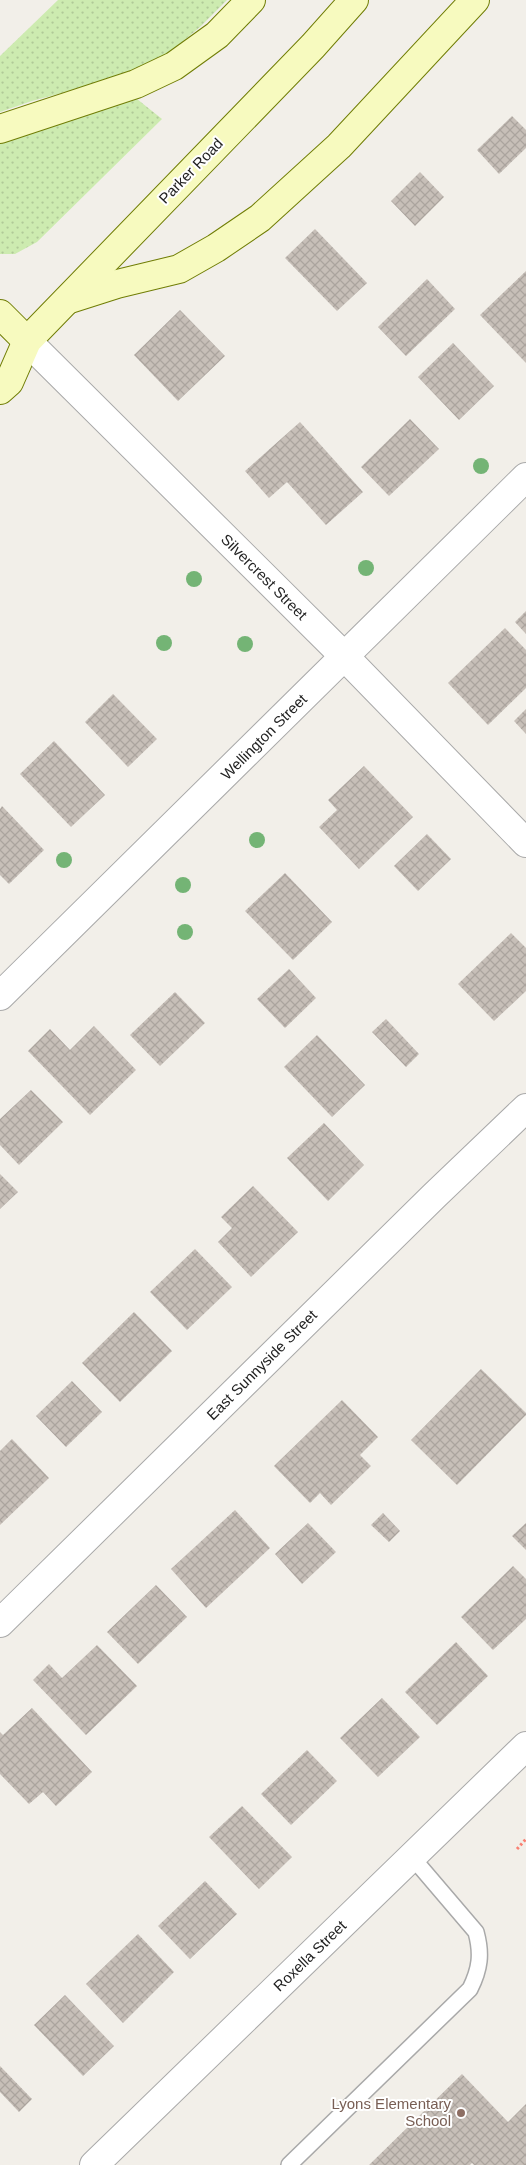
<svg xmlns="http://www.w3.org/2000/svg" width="526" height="2165" viewBox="0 0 526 2165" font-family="Arial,sans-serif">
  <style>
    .grass { fill: url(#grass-dots) }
    .building { fill: url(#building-cross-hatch) }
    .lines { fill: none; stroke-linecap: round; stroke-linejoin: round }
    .service-casing { stroke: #a9a9a9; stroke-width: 18 }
    .minor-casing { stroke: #a9a9a9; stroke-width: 30 }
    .secondary-casing { stroke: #707d05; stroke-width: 30 }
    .path { stroke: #fa8072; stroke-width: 3; stroke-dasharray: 2.5 2.5; stroke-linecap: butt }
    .service { stroke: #fff; stroke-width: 15 }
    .minor { stroke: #fff; stroke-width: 28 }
    .secondary { stroke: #f7fabf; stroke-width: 28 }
    .tree { fill: #74b475 }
    .education-dot { fill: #8d6e63; stroke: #fff; stroke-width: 2 }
    .labels { text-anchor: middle; stroke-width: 4; stroke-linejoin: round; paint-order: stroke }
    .street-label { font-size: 15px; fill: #222; stroke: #fff }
    .education-label { font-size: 15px; fill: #785e54; stroke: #fff; text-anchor: end }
  </style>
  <defs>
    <pattern id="grass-dots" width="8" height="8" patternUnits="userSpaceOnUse" patternTransform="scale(1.25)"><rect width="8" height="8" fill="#cdebb0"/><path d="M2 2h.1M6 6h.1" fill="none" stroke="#b0c997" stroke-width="1.8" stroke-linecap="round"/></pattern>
    <pattern id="building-cross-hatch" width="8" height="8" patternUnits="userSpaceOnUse" patternTransform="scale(1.25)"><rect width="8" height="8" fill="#c7bfb8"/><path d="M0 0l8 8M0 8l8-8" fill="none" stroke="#aba49e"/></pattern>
  </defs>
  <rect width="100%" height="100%" fill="#f2efe9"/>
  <g class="grass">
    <path d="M58 0H227L200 27 163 58 106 81 32 101 0 112V56Z"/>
    <path d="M137 99 162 119 37 242 15 254H0V140Z"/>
  </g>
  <g class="building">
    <path d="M512 116 526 130V148L499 174 477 150Z"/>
    <path d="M420 172 444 197 415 226 391 201Z"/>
    <path d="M315 229 367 283 337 311 285 258Z"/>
    <path d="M526 271V363L480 315Z"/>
    <path d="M427 279 455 309 406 356 378 327Z"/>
    <path d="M180 310 225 356 178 401 134 355Z"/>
    <path d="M453 343 494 386 459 420 418 377Z"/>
    <path d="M410 419 439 449 389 496 361 467Z"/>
    <path d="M300 422 363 492 326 525 287 482 269 498 245 471Z"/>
    <path d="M526 611V634L515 622Z"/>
    <path d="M505 628 526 650V688L488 725 448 683Z"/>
    <path d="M113 694 157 739 128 767 85 722Z"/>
    <path d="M526 709V734L514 721Z"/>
    <path d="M54 741 105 795 71 827 20 774Z"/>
    <path d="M364 766 413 817 359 869 319 827 337 810 328 800Z"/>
    <path d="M2 806 44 850 9 884 0 875V809Z"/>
    <path d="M427 834 451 859 418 891 394 866Z"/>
    <path d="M285 873 332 922 293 960 245 911Z"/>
    <path d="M511 933 526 948V991L494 1021 458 984Z"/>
    <path d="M289 969 316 998 285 1028 257 999Z"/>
    <path d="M175 992 205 1023 160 1066 130 1035Z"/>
    <path d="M386 1019 419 1054 406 1067 372 1032Z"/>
    <path d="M94 1026 136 1070 90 1115 28 1051 50 1029 70 1050Z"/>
    <path d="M317 1035 365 1085 332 1117 284 1067Z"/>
    <path d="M31 1090 63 1122 19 1165 0 1145V1119Z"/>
    <path d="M324 1123 364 1165 328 1201 287 1158Z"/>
    <path d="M0 1174 18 1192 0 1209Z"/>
    <path d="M253 1186 298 1232 251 1277 218 1242 232 1228 221 1217Z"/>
    <path d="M195 1249 232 1287 187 1330 150 1292Z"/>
    <path d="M134 1312 172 1351 120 1402 82 1363Z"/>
    <path d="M481 1369 526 1413V1415L457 1485 411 1440Z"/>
    <path d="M72 1381 102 1412 66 1447 36 1416Z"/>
    <path d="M342 1400 378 1437 360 1455 371 1466 331 1505 320 1493 310 1503 274 1466Z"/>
    <path d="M12 1439 49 1478 0 1525V1451Z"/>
    <path d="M235 1510 270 1548 206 1608 171 1569Z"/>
    <path d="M383 1513 400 1531 389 1542 371 1525Z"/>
    <path d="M308 1523 336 1552 302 1584 275 1554Z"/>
    <path d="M526 1523V1550L512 1536Z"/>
    <path d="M513 1566 526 1579V1619L493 1650 461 1617Z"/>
    <path d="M156 1585 187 1617 138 1664 107 1632Z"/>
    <path d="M456 1642 488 1676 437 1725 405 1692Z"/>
    <path d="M97 1645 137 1686 86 1735 33 1680 49 1664 62 1678Z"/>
    <path d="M382 1698 420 1737 378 1777 340 1738Z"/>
    <path d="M32 1708 92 1772 56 1806 43 1792 29 1804 0 1774V1732L3 1735Z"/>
    <path d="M307 1750 337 1781 291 1825 261 1794Z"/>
    <path d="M242 1806 292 1857 259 1889 209 1837Z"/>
    <path d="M205 1881 237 1914 190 1959 158 1926Z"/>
    <path d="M138 1934 174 1972 123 2023 86 1984Z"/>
    <path d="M65 1995 114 2046 83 2076 34 2025Z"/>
    <path d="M0 2066 32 2099 19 2112 0 2092Z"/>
    <path d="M462 2074 508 2122 526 2104V2165H474L472 2163 470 2165H369Z"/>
  </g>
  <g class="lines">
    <defs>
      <path id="service" d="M289 2165 470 1989C480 1969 482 1954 476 1932L412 1857"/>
      <g id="minor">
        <path d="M27 341 345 657 526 843"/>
        <path d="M0 996 526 477"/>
        <path d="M0 1623 434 1196 526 1108"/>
        <path d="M94 2165 526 1746"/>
      </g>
      <g id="secondary">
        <path d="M0 129 136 84 174 66 217 35 251 0"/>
        <path d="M70 299 117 284 179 269 216 248 260 218 339 146 475 0"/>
        <path d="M0 314 27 341"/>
        <path d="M0 390 9 382 27 341 313 46 354 0"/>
      </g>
    </defs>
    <use href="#service" class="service-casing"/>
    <use href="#minor" class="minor-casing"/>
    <use href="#secondary" class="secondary-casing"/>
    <path class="path" d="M517 1849 526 1839"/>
    <use href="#service" class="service"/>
    <use href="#minor" class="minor"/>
    <use href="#secondary" class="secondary"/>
  </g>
  <g class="tree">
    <circle cx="481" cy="466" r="8"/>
    <circle cx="366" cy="568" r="8"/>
    <circle cx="194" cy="579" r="8"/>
    <circle cx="164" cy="643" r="8"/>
    <circle cx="245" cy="644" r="8"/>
    <circle cx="257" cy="840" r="8"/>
    <circle cx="64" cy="860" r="8"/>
    <circle cx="183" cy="885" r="8"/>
    <circle cx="185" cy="932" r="8"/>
  </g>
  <circle class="education-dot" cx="461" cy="2113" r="5"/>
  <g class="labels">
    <g class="street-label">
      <text transform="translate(191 171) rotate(-46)" y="5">Parker Road</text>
      <text transform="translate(264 577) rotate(45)" y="5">Silvercrest Street</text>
      <text transform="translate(264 737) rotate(-45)" y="5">Wellington Street</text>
      <text transform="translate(262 1365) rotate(-45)" y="5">East Sunnyside Street</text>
      <text transform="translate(310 1956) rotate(-44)" y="5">Roxella Street</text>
    </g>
    <g class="education-label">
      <text x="451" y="2109">Lyons Elementary<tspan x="451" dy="17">School</tspan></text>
    </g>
  </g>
</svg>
